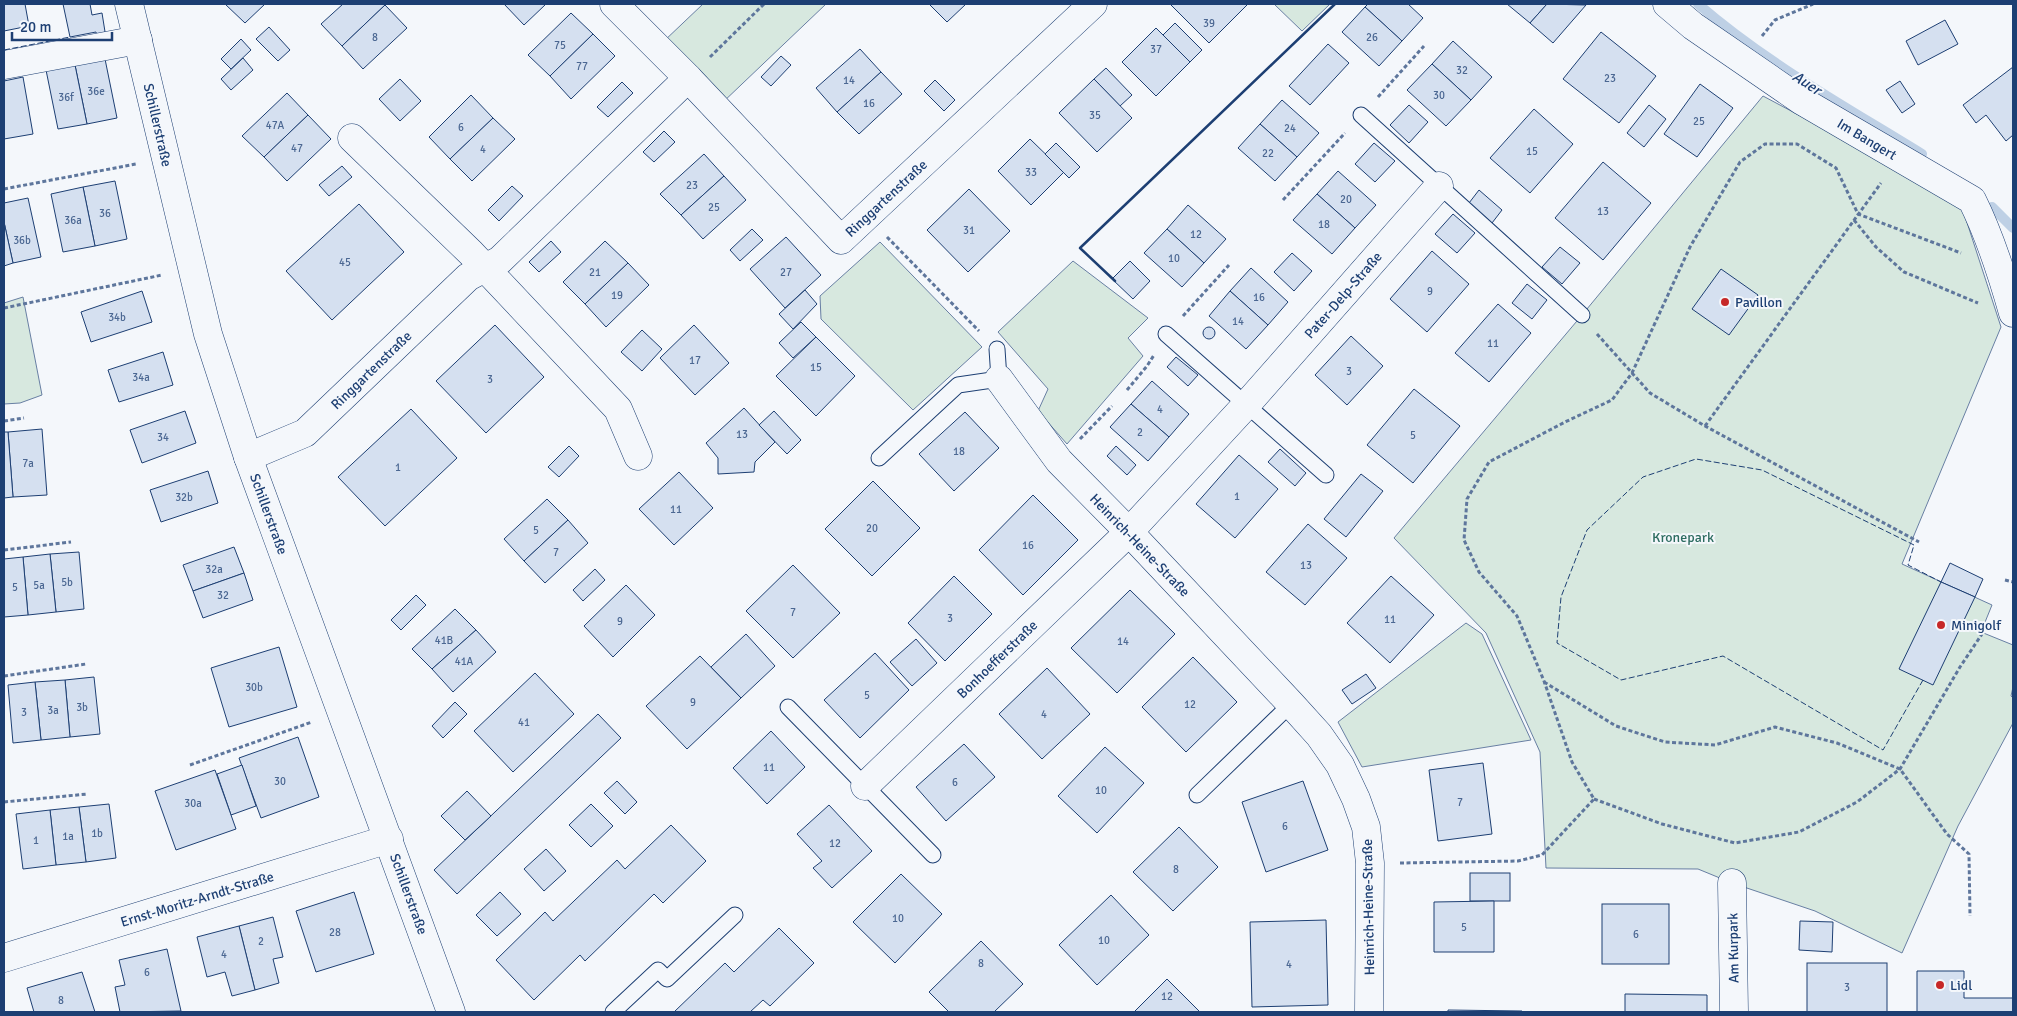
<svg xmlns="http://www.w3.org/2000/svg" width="2017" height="1016" viewBox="0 0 2017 1016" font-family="Signika,sans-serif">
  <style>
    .green { fill: #d7e8df; stroke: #687fa3 }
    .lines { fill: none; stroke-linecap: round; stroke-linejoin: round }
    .stream { stroke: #bed0e5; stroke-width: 10 }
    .building { fill: #d5e0f0; stroke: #1d3f73 }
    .lane-casing { stroke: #1d3f73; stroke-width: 17 }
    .street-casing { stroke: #1d3f73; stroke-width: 29 }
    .path { stroke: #5e769c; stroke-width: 3; stroke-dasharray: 4 2.5; stroke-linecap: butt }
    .lane { stroke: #f4f7fb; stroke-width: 15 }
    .street { stroke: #f4f7fb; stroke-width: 28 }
    .fence { stroke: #1d3f73; stroke-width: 1; stroke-dasharray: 6 2.5; stroke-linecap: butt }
    .wall { stroke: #1d3f73; stroke-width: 2.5 }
    .poi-dot { fill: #c62828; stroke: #f4f7fb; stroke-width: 2 }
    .labels { text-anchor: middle; stroke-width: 4; stroke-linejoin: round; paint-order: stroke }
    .number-label { font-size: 11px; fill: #4b6792 }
    .street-label { font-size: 14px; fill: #1d3f73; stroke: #f4f7fb }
    .poi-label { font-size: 14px; fill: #1d3f73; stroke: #f4f7fb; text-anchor: start }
    .park-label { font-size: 14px; fill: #2c6c60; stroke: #f4f7fb }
    .water-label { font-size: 15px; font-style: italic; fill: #1d3f73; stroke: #f4f7fb }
  </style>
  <rect width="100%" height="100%" fill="#f4f7fb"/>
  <g class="green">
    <path d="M703 4H826L721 104 663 42Z"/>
    <path d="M1274 4H1330L1302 31Z"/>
    <path d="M1763 96 1960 201 2001 327 1902 564 1992 605 1981 632 2013 645V687L2011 696 2013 698V723L1958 826 1902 953 1815 911 1732 883 1698 869 1546 868 1540 752 1486 633 1394 538 1582 315Z"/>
    <path d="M880 242 982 347 913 410 821 319 820 296Z"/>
    <path d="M1073 261 1148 318 1128 338 1143 356 1067 444 1038 411 1048 389 998 332Z"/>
    <path d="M23 297 42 395 20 403 4 404V303Z"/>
    <path d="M1466 623 1482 634 1531 740 1362 767 1338 722Z"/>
  </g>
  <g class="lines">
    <g class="stream">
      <path d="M1698 4C1766 63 1846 107 1922 154"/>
      <path d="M1992 207 2013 228"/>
    </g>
  </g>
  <g class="building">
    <path d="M4 4H25L29 26 4 31Z"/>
    <path d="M63 4H90L92 15 102 13 106 38 98 40 96 32 70 37Z"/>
    <path d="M225 4H265L245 23Z"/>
    <path d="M343 4H384L385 5 342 46 321 24Z"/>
    <path d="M504 4H546L524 25Z"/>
    <path d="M929 4H966L947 22Z"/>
    <path d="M1170 4H1248L1209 43Z"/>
    <path d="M1368 4H1408L1423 18 1402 41 1365 7Z"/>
    <path d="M1507 4H1547L1530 23Z"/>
    <path d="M1547 4 1586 5 1553 43 1530 23Z"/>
    <path d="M385 5 407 28 363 69 342 46Z"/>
    <path d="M1365 7 1402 41 1379 66 1342 32Z"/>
    <path d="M571 13 593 34 550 76 528 55Z"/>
    <path d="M1945 20 1958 44 1918 65 1906 41Z"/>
    <path d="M1175 23 1202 50 1190 62 1163 35Z"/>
    <path d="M269 27 290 50 278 61 256 39Z"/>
    <path d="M1156 28 1190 62 1156 96 1122 62Z"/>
    <path d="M1601 32 1656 76 1619 123 1563 79Z"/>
    <path d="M593 34 615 56 571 99 550 76Z"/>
    <path d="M241 39 251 50 231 69 221 59Z"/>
    <path d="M1453 41 1492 77 1471 100 1432 64Z"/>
    <path d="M1328 44 1349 63 1310 105 1289 86Z"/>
    <path d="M860 49 881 72 837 112 816 88Z"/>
    <path d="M781 56 791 65 771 86 761 77Z"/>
    <path d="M243 58 253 70 231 90 221 79Z"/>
    <path d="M105 59 117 118 87 124 75 65Z"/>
    <path d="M1432 64 1471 100 1446 126 1407 90Z"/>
    <path d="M75 65 87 124 58 129 46 70Z"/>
    <path d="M2013 67V135L2006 141 1986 115 1976 123 1963 105Z"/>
    <path d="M1106 68 1132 95 1120 106 1094 79Z"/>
    <path d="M881 72 902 94 859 134 837 112Z"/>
    <path d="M23 77 33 134 4 139V81Z"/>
    <path d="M400 79 421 101 400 121 379 99Z"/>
    <path d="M1094 79 1132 118 1097 152 1059 113Z"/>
    <path d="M935 80 955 100 944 111 924 91Z"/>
    <path d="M1900 81 1915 104 1902 113 1886 90Z"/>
    <path d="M622 82 633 93 608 117 597 107Z"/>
    <path d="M1700 84 1733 108 1697 157 1664 134Z"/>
    <path d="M287 93 308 115 264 157 242 136Z"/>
    <path d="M471 95 493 118 450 159 429 137Z"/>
    <path d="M1282 100 1319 133 1297 157 1260 124Z"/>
    <path d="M1409 105 1428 122 1409 143 1390 125Z"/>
    <path d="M1649 105 1666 119 1644 147 1627 133Z"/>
    <path d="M1534 109 1573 144 1530 193 1490 158Z"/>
    <path d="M308 115 331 139 287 181 264 157Z"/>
    <path d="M493 118 515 139 472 181 450 159Z"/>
    <path d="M1260 124 1297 157 1275 181 1238 148Z"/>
    <path d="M664 131 675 142 654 162 643 152Z"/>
    <path d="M1030 139 1064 172 1031 205 998 171Z"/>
    <path d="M1056 143 1080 167 1069 178 1045 154Z"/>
    <path d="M1374 143 1395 161 1375 182 1355 164Z"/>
    <path d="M704 154 724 176 681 215 660 194Z"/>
    <path d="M1603 162 1651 203 1603 260 1555 218Z"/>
    <path d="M342 166 352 177 329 196 319 185Z"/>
    <path d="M1338 171 1376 205 1355 228 1317 194Z"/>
    <path d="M724 176 746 200 703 239 681 215Z"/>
    <path d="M115 181 127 239 95 246 83 187Z"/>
    <path d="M512 186 523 196 499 221 488 210Z"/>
    <path d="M83 187 95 246 63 252 51 194Z"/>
    <path d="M969 189 1010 231 968 272 927 230Z"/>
    <path d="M1479 190 1502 210 1492 223 1469 203Z"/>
    <path d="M1317 194 1355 228 1332 254 1293 220Z"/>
    <path d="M28 198 41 257 13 263 4 222V203Z"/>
    <path d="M359 204 404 252 332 320 286 271Z"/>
    <path d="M1188 205 1226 239 1204 263 1167 229Z"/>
    <path d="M1453 214 1475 233 1457 253 1435 234Z"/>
    <path d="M4 222 13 263 4 266Z"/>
    <path d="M752 229 763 240 740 261 730 250Z"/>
    <path d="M1167 229 1204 263 1182 287 1144 253Z"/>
    <path d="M786 237 821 275 785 308 750 269Z"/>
    <path d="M551 241 561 252 539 272 529 262Z"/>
    <path d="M605 241 628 263 585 304 563 282Z"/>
    <path d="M1560 247 1580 263 1562 284 1542 267Z"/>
    <path d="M1432 251 1469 284 1427 332 1390 299Z"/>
    <path d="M1292 253 1312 271 1294 291 1274 272Z"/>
    <path d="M1130 261 1150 281 1133 299 1112 279Z"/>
    <path d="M628 263 649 285 606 327 585 304Z"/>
    <path d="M1251 268 1288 302 1268 325 1230 291Z"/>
    <path d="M1721 269 1758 295 1729 335 1692 309Z"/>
    <path d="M1527 284 1547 300 1532 319 1512 303Z"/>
    <path d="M805 290 817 304 793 329 779 314Z"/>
    <path d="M142 291 152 322 91 342 81 312Z"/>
    <path d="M1230 291 1268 325 1246 349 1209 316Z"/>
    <path d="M1498 304 1531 333 1489 382 1455 353Z"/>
    <path d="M801 322 816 337 793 358 779 343Z"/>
    <path d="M495 325 544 377 486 433 436 381Z"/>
    <path d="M694 325 729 363 695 395 660 358Z"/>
    <circle cx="1209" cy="333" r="6"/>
    <path d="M642 330 662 349 642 371 621 352Z"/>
    <path d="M1351 336 1383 366 1347 405 1315 375Z"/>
    <path d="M816 337 855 376 816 416 776 376Z"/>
    <path d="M163 352 173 385 119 402 108 370Z"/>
    <path d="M1176 357 1198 375 1188 386 1167 367Z"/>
    <path d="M1152 381 1189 414 1169 437 1131 404Z"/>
    <path d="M1414 389 1460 426 1413 483 1367 445Z"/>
    <path d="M1131 404 1169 437 1148 461 1110 427Z"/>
    <path d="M744 408 775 442 755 462 754 472 718 474V458L706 443Z"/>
    <path d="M411 409 457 458 385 526 338 477Z"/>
    <path d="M185 411 196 443 142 463 130 430Z"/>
    <path d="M774 411 801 440 787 454 759 425Z"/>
    <path d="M965 412 999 448 954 491 919 454Z"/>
    <path d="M42 429 47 495 13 497 8 432Z"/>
    <path d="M4 432H8L13 497 4 498Z"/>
    <path d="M569 446 579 456 559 477 548 467Z"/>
    <path d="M1116 446 1136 465 1127 475 1107 456Z"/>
    <path d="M1280 449 1306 473 1295 486 1268 462Z"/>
    <path d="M1239 455 1278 489 1235 538 1196 504Z"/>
    <path d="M208 471 218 503 161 522 150 490Z"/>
    <path d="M679 472 713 508 674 545 639 509Z"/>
    <path d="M1361 474 1383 491 1346 537 1324 519Z"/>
    <path d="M873 481 920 528 872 576 825 529Z"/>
    <path d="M1033 495 1078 540 1023 595 979 550Z"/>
    <path d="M547 499 568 520 524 561 504 539Z"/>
    <path d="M568 520 588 543 545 583 524 561Z"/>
    <path d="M1308 524 1347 558 1305 605 1266 572Z"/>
    <path d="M234 547 244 573 193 591 183 565Z"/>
    <path d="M79 552 84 609 56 612 50 554Z"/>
    <path d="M50 554 56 612 28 615 23 557Z"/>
    <path d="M23 557 28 615 4 617V559Z"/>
    <path d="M1950 563 1983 579 1975 597 1941 582Z"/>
    <path d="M793 565 840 613 793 658 746 611Z"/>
    <path d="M595 569 605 580 583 601 573 590Z"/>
    <path d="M244 573 253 600 203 618 193 591Z"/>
    <path d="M954 576 992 614 945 661 908 623Z"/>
    <path d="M1391 576 1434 615 1390 663 1347 623Z"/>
    <path d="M1941 582 1975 597 1933 685 1899 669Z"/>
    <path d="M626 585 655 615 613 657 584 626Z"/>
    <path d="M1130 590 1175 634 1117 693 1071 648Z"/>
    <path d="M416 595 426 605 401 630 391 620Z"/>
    <path d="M455 609 476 630 432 669 412 649Z"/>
    <path d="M476 630 496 652 453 692 432 669Z"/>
    <path d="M746 634 775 666 741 698 711 667Z"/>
    <path d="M916 639 937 663 912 686 890 662Z"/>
    <path d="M279 647 297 707 229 727 211 668Z"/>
    <path d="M875 653 909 690 860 738 824 700Z"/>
    <path d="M700 656 741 698 687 749 646 706Z"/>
    <path d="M1193 657 1237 702 1186 752 1142 707Z"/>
    <path d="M1047 668 1090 714 1042 759 999 714Z"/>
    <path d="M535 673 574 714 513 772 474 731Z"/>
    <path d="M1366 674 1376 688 1352 704 1342 690Z"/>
    <path d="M94 677 100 734 70 737 65 680Z"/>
    <path d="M65 680 70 737 41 740 35 682Z"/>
    <path d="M35 682 41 740 13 743 8 685Z"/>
    <path d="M455 702 467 714 443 738 432 726Z"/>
    <path d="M598 714 621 738 457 894 434 870Z"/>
    <path d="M771 731 805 767 767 804 733 768Z"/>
    <path d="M298 737 319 797 261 818 239 758Z"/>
    <path d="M964 744 995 777 946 821 916 787Z"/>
    <path d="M1105 747 1144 783 1097 833 1058 796Z"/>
    <path d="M1483 763 1492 834 1438 841 1429 770Z"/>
    <path d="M242 765 256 806 231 815 217 774Z"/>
    <path d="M215 770 236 829 176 850 155 791Z"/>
    <path d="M617 781 637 802 625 814 604 793Z"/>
    <path d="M1303 781 1328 850 1266 872 1242 802Z"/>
    <path d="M467 791 491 816 465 840 441 816Z"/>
    <path d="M109 804 116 858 86 862 79 807Z"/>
    <path d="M591 804 613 826 591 847 569 825Z"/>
    <path d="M829 805 872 851 832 888 813 868 822 861 797 834Z"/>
    <path d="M79 807 86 862 56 865 50 810Z"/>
    <path d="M50 810 56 865 23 869 16 814Z"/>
    <path d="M671 825 706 861 663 903 654 894 585 961 580 955 534 1000 496 960 545 912 553 921 617 860 625 869Z"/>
    <path d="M1179 827 1218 867 1173 911 1133 872Z"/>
    <path d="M546 849 566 871 544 891 524 869Z"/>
    <rect x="1470" y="873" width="40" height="28"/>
    <path d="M901 874 942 914 895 963 853 922Z"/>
    <path d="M354 892 374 954 316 972 296 911Z"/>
    <path d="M500 892 521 914 497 936 476 915Z"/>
    <path d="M1111 895 1149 935 1097 985 1059 945Z"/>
    <path d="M1494 901V952H1434V902Z"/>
    <rect x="1602" y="904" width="67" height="60"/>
    <path d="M273 917 283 957 273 959 279 983 255 990 239 926Z"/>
    <path d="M1326 920 1328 1005 1252 1007 1250 922Z"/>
    <path d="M1800 921 1833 922 1832 952 1799 950Z"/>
    <path d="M239 926 255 990 232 996 225 972 207 977 197 937Z"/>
    <path d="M779 928 814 963 770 1006 763 1000 750 1012H674L725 963 734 972Z"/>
    <path d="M981 941 1023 984 994 1012H949L929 992Z"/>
    <path d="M167 949 181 1011 120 1012 115 987 125 985 119 960Z"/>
    <rect x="1807" y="963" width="80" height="49"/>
    <path d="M1917 971H1964V998H2013V1012H1917Z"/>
    <path d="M82 972 95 1012H34L27 988Z"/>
    <path d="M1167 979 1200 1012H1134Z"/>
    <path d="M1625 994 1707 995V1012H1625Z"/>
    <path d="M1448 1010 1522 1011V1012H1448Z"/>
  </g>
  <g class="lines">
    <defs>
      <g id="lane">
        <path d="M1361 115 1582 315"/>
        <path d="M1166 334 1326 475"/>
        <path d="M879 458 958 385 999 379 997 349"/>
        <path d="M788 707 933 855"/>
        <path d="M1197 795 1291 704"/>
        <path d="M613 1012 658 970 667 979 735 915"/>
      </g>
      <g id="street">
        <path d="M129 4 208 334 248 457 451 1012"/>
        <path d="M614 4 688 78 841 240 1093 4"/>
        <path d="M1667 4 1693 26 1802 101 1972 200C1990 236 2002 274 2013 313"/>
        <path d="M4 65 138 40"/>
        <path d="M352 138 471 253 618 409 638 456"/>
        <path d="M999 379 1059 461 1129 532 1291 704 1319 735 1340 765 1356 799 1366 827 1370 863 1369 1012"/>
        <path d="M248 457 305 433 468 277 500 260 688 78"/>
        <path d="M865 786 1129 532 1247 404 1439 186"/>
        <path d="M1732 883 1734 1012"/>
        <path d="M4 958 389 839"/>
      </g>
    </defs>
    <use href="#lane" class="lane-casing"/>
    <use href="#street" class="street-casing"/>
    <g class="path">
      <path d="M1762 36 1775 20 1813 4"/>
      <path d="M710 57 764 4"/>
      <path d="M1378 97 1424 46"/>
      <path d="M4 189 136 164"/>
      <path d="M1283 200 1345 133"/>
      <path d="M1854 220 1876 247 1904 272 1978 303"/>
      <path d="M887 237 979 331"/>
      <path d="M4 308 162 275"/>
      <path d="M1183 316 1229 265"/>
      <path d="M1597 334 1650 393 1705 426 1919 542"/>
      <path d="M1127 390 1147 366 1154 355"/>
      <path d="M4 421 24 418"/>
      <path d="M1705 426 1881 183"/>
      <path d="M1080 439 1112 406"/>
      <path d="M4 550 71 542"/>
      <path d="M2005 580 2013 582"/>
      <path d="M4 676 86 664"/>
      <path d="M1544 682 1616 726 1665 742 1715 745 1775 727 1837 743 1900 769 1947 834 1969 854 1970 916"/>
      <path d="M190 765 312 722"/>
      <path d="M1594 799 1662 824 1735 843 1799 832 1857 802 1900 769 1960 667 1982 634"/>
      <path d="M4 802 87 794"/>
      <path d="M1400 863 1518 861 1542 855 1594 799 1572 762 1544 681 1517 616 1479 572 1464 540 1467 499 1489 462 1565 422 1612 400 1632 373 1690 247 1740 162 1765 144H1797L1836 168 1858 214 1961 253"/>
    </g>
    <use href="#lane" class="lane"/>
    <use href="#street" class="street"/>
    <g class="fence">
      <path d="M4 50 70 37"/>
      <path d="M1923 680 1883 750 1723 656 1621 680 1557 643 1561 597 1587 530 1643 477 1696 459 1762 470 1914 545 1908 565 1941 582"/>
    </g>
    <path class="wall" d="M1115 281 1080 248 1335 4"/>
  </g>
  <g class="poi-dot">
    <circle cx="1725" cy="302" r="5"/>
    <circle cx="1941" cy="625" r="5"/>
    <circle cx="1940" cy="985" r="5"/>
  </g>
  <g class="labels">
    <g class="number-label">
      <text x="1209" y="27">39</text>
      <text x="375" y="41">8</text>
      <text x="1372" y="41">26</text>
      <text x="560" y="49">75</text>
      <text x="1156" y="53">37</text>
      <text x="582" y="70">77</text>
      <text x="1462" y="74">32</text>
      <text x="1610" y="82">23</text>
      <text x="849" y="84">14</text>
      <text x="96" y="95">36e</text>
      <text x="1439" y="99">30</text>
      <text x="66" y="101">36f</text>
      <text x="869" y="107">16</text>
      <text x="1095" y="119">35</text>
      <text x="1699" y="125">25</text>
      <text x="275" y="129">47A</text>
      <text x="461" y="131">6</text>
      <text x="1290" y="132">24</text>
      <text x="297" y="152">47</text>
      <text x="483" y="153">4</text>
      <text x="1532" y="155">15</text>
      <text x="1268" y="157">22</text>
      <text x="1031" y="176">33</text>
      <text x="692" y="189">23</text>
      <text x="1346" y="203">20</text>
      <text x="714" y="211">25</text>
      <text x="1603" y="215">13</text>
      <text x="105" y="217">36</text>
      <text x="73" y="224">36a</text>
      <text x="1324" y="228">18</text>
      <text x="969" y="234">31</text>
      <text x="1196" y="238">12</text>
      <text x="22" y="244">36b</text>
      <text x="1174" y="262">10</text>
      <text x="345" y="266">45</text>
      <text x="595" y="276">21</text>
      <text x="786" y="276">27</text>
      <text x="1430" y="295">9</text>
      <text x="617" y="299">19</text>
      <text x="1259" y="301">16</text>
      <text x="117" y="321">34b</text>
      <text x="1238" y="325">14</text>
      <text x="1493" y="347">11</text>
      <text x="695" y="364">17</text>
      <text x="816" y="371">15</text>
      <text x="1349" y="375">3</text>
      <text x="141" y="381">34a</text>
      <text x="490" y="383">3</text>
      <text x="1160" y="413">4</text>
      <text x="1140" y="436">2</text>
      <text x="742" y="438">13</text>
      <text x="1413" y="439">5</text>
      <text x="163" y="441">34</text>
      <text x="959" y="455">18</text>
      <text x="28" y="467">7a</text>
      <text x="398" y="471">1</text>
      <text x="1237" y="500">1</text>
      <text x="184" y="501">32b</text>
      <text x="676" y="513">11</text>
      <text x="872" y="532">20</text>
      <text x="536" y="534">5</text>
      <text x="1028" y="549">16</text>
      <text x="556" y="556">7</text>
      <text x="1306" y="569">13</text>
      <text x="214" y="573">32a</text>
      <text x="67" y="586">5b</text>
      <text x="39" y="589">5a</text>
      <text x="15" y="591">5</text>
      <text x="223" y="599">32</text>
      <text x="793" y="616">7</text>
      <text x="950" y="622">3</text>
      <text x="1390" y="623">11</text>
      <text x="620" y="625">9</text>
      <text x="444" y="644">41B</text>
      <text x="1123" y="645">14</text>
      <text x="464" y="665">41A</text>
      <text x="254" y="691">30b</text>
      <text x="867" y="699">5</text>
      <text x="693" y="706">9</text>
      <text x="1190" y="708">12</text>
      <text x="82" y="711">3b</text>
      <text x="53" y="714">3a</text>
      <text x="24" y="716">3</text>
      <text x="1044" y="718">4</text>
      <text x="524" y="726">41</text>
      <text x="769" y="771">11</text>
      <text x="280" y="785">30</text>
      <text x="955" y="786">6</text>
      <text x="1101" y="794">10</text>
      <text x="1460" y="806">7</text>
      <text x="193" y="807">30a</text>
      <text x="1285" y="830">6</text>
      <text x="97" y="837">1b</text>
      <text x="68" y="840">1a</text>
      <text x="36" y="844">1</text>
      <text x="835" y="847">12</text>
      <text x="1176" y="873">8</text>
      <text x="898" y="922">10</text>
      <text x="1464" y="931">5</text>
      <text x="335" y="936">28</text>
      <text x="1636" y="938">6</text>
      <text x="1104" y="944">10</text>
      <text x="261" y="945">2</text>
      <text x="224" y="958">4</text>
      <text x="981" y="967">8</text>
      <text x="1289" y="968">4</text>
      <text x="147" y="976">6</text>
      <text x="1847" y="991">3</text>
      <text x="1167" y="1000">12</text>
      <text x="61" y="1004">8</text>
    </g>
    <g class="street-label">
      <text transform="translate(158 125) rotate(77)" y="5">Schillerstraße</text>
      <text transform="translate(1867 139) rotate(31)" y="5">Im Bangert</text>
      <text transform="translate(886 198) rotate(-43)" y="5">Ringgartenstraße</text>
      <text transform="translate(1343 295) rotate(-49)" y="5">Pater-Delp-Straße</text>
      <text transform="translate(371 370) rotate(-44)" y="5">Ringgartenstraße</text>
      <text transform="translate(269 514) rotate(70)" y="5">Schillerstraße</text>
      <text transform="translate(1140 545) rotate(46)" y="5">Heinrich-Heine-Straße</text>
      <text transform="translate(997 659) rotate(-44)" y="5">Bonhoefferstraße</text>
      <text transform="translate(409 894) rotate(70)" y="5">Schillerstraße</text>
      <text transform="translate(197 899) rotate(-17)" y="5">Ernst-Moritz-Arndt-Straße</text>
      <text transform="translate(1368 907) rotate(-91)" y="5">Heinrich-Heine-Straße</text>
      <text transform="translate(1733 948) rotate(-91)" y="5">Am Kurpark</text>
    </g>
    <g class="poi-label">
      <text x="1735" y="307">Pavillon</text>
      <text x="1951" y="630">Minigolf</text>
      <text x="1950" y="990">Lidl</text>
    </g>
    <g class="park-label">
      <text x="1683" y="542">Kronepark</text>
    </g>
    <g class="water-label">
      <text transform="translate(1807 83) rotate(33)" y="5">Auer</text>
    </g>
  </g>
  <rect width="2017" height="1016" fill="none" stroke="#1d3f73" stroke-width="10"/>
  <path d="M12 32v8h100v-8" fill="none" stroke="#1d3f73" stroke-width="2.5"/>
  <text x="20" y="32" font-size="15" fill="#1d3f73" stroke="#f4f7fb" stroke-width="4" paint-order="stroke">20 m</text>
</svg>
